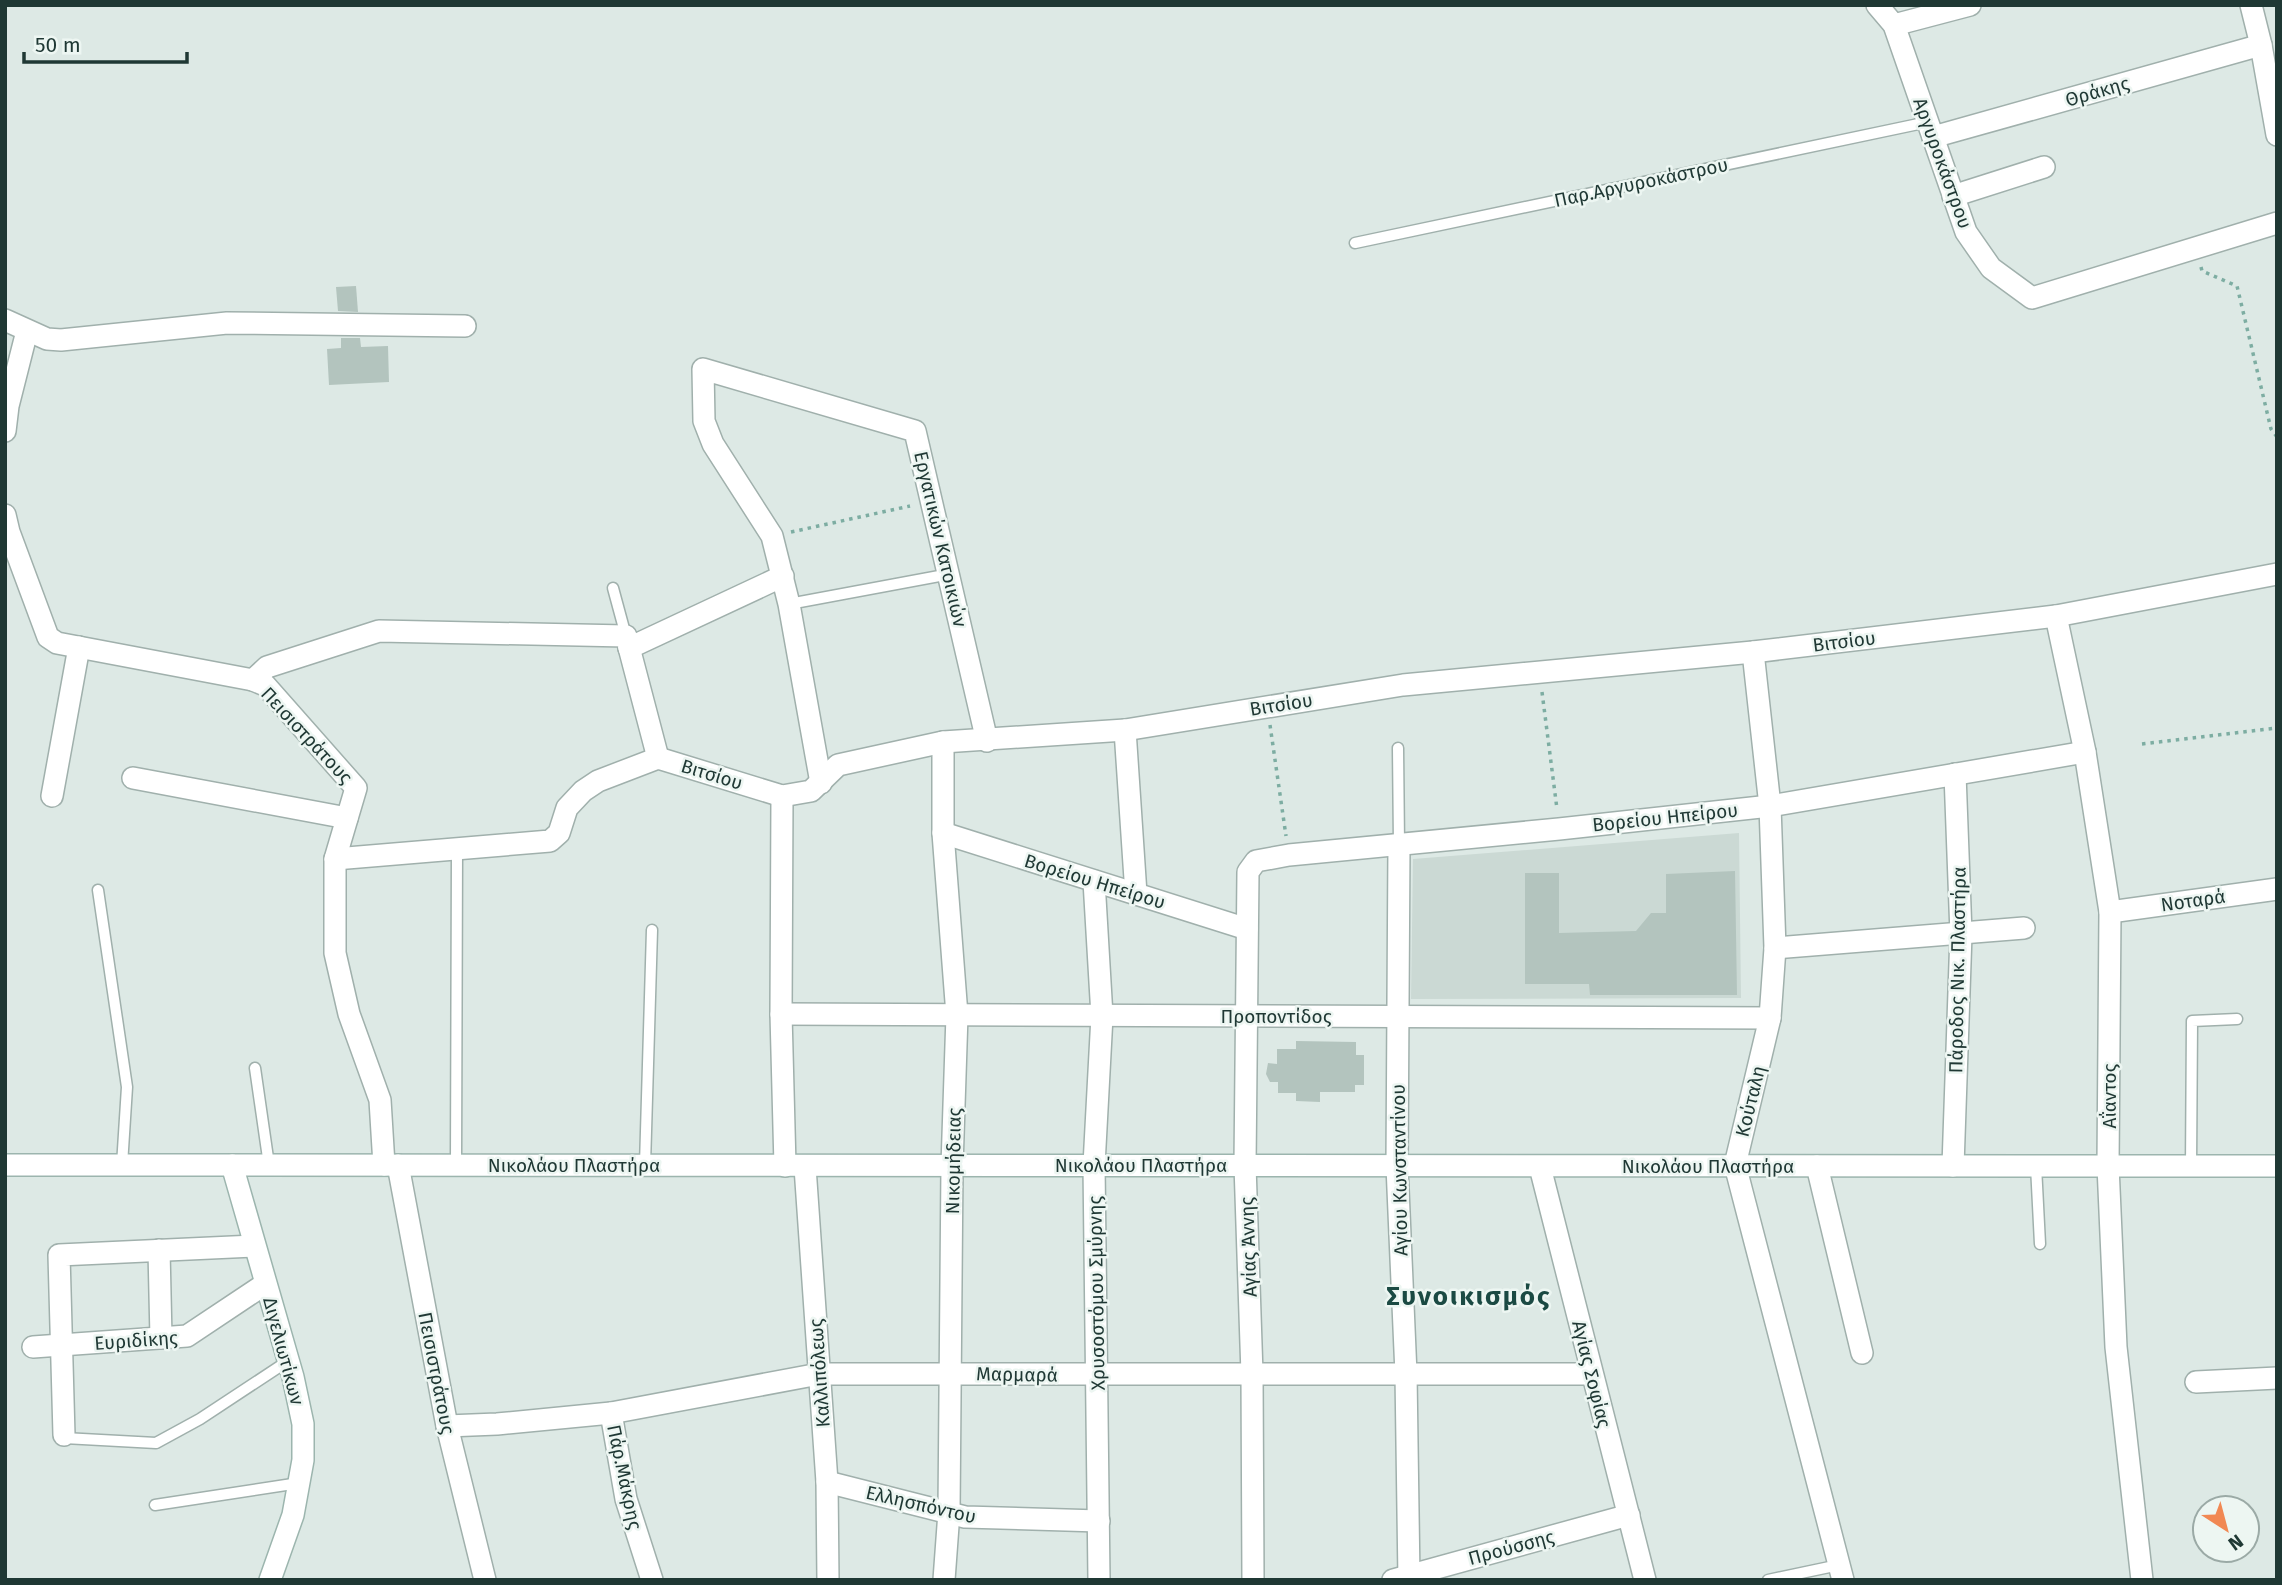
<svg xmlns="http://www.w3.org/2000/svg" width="2282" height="1585" viewBox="0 0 2282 1585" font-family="'Fira Sans',sans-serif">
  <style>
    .built { fill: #cbd9d4 }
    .building { fill: #b3c4be }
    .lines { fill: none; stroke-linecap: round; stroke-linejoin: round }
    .lane-casing { stroke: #a0b0ac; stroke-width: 13 }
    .street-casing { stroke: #a0b0ac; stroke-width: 24 }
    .secondary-casing { stroke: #9cb5ae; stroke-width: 24 }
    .path { stroke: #7dada2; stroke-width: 3.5; stroke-dasharray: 3.5 5; stroke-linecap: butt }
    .lane { stroke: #fff; stroke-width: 10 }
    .street { stroke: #fff; stroke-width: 21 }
    .secondary { stroke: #fff; stroke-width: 21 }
    .labels { text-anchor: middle; stroke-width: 5; stroke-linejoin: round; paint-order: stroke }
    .street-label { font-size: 19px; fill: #1f3834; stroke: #edf6f2 }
    .district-label { font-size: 26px; font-weight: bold; letter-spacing: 2px; fill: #1b4a43; stroke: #edf6f2 }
  </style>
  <rect width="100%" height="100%" fill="#dde9e5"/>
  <path class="built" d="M1739 833 1741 998 1411 999 1413 859Z"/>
  <g class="building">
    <path d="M356 286 358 312 338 311 336 287Z"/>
    <path d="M341 338H360L361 347 388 346 389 382 329 385 327 349 341 348Z"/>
    <path d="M1735 871 1737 995H1590L1589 984H1525V873H1559V933L1636 931 1651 913H1666V874Z"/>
    <path d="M1296 1041 1356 1042V1055H1364V1085H1355V1092H1320V1102L1296 1101V1093H1278V1082H1270L1266 1074 1268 1063 1277 1064V1049H1296Z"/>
  </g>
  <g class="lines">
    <defs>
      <g id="lane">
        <path d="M1355 243 1928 122"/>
        <path d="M613 588 626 636"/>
        <path d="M789 604 950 574"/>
        <path d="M1398 748 1399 844"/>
        <path d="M98 890 127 1087 122 1165"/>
        <path d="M255 1068 269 1165"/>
        <path d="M456 1165 457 850"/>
        <path d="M645 1165 652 930"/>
        <path d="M2036 1166 2040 1244"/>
        <path d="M2191 1166 2192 1021 2237 1019"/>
        <path d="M64 1435V1438L156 1443 200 1419 288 1361"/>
        <path d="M155 1505 299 1483"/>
        <path d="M1768 1580 1839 1565"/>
      </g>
      <g id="street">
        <path d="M1877 5 1894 25 1966 232 1991 268 2032 298 2277 223"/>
        <path d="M2251 5 2261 45 2277 135"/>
        <path d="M1894 25 1970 5"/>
        <path d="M1933 137 2261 45"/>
        <path d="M1953 196 2044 167"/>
        <path d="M5 320 47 339 61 340 227 323 465 326"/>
        <path d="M5 431 8 406 27 331"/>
        <path d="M5 515 9 532 48 637 57 643 253 680 265 685 356 788 335 859V953L349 1014 380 1100 384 1165"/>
        <path d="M2056 616 2085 752 2110 912 2108 1166 2116 1347 2142 1580"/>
        <path d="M629 648 783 576"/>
        <path d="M1753 652 1770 806 1775 948 1770 1018 1735 1165 1843 1580"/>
        <path d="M253 680 267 667 379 631 626 636 658 758"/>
        <path d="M1125 730 1136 894"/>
        <path d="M943 742V833L957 1015 952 1166 949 1512 944 1580"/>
        <path d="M133 778 347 818"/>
        <path d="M821 783 789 604 772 536 713 444 704 421 703 369 915 431 987 741"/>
        <path d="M52 796 79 647"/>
        <path d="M782 796 781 1014 785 1166"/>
        <path d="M943 833 1247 929"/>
        <path d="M1399 844 1397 1166 1406 1374 1409 1580"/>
        <path d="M335 859 550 841 559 833 567 808 583 791 598 781 658 758 782 796 811 791 838 765 943 742 1125 730 1403 685 1753 652 2056 616 2277 574"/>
        <path d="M1094 881 1102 1016 1094 1165 1099 1580"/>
        <path d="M2110 912 2277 889"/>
        <path d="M1775 948 2024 928"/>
        <path d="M781 1014 1770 1018"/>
        <path d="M398 1165 447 1426 485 1580"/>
        <path d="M1817 1166 1862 1353"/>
        <path d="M1953 1166 1961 934 1955 774"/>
        <path d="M805 1167 827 1482 828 1580"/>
        <path d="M1540 1167 1645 1580"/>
        <path d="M159 1250 161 1338"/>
        <path d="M33 1347 187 1336 265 1284"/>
        <path d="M2196 1382 2277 1378"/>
        <path d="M611 1413 626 1499 652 1580"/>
        <path d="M447 1426 497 1424 611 1413 819 1374H1591"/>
        <path d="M64 1435 59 1255 254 1246"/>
        <path d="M827 1482 965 1517 1099 1521"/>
        <path d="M1253 1580 1252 1374 1245 1165 1248 872 1256 861 1289 855 1559 829 1770 806 2085 752"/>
        <path d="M1393 1580 1629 1515"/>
      </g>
      <g id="secondary">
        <path d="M5 1165 2277 1166"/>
        <path d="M232 1165 293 1377 303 1424V1460L293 1515 270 1580"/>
      </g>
    </defs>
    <use href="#lane" class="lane-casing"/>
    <use href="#street" class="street-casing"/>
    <use href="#secondary" class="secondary-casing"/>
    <g class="path">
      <path d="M2201 267 2202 271 2237 286 2271 429 2277 437"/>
      <path d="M791 532 910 506"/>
      <path d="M1542 692 1557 809"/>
      <path d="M1270 725 1286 836"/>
      <path d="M2142 744 2277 728"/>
    </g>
    <use href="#lane" class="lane"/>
    <use href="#street" class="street"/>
    <use href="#secondary" class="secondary"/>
  </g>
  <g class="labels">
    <g class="street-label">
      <text transform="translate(2097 91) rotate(-16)" y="7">Θράκης</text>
      <text transform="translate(1943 163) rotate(70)" y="7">Αργυροκάστρου</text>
      <text transform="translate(1641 182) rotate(-12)" y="7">Παρ.Αργυροκάστρου</text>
      <text transform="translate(941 539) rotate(77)" y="7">Εργατικών Κατοικιών</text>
      <text transform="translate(1844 641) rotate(-7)" y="7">Βιτσίου</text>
      <text transform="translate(1281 704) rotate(-9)" y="7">Βιτσίου</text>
      <text transform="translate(307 735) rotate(47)" y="7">Πεισιστράτους</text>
      <text transform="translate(712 774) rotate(17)" y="7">Βιτσίου</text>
      <text transform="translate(1665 817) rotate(-6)" y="7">Βορείου Ηπείρου</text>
      <text transform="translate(1095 881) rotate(17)" y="7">Βορείου Ηπείρου</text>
      <text transform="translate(2193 900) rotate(-8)" y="7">Νοταρά</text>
      <text transform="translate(1957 970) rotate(-89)" y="7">Πάροδος Νικ. Πλαστήρα</text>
      <text x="1276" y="1023">Προποντίδος</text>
      <text transform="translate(2109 1096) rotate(-90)" y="7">Αΐαντος</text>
      <text transform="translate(1750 1101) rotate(-76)" y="7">Κούταλη</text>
      <text transform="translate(953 1161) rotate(-89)" y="7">Νικομήδειας</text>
      <text x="574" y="1172">Νικολάου Πλαστήρα</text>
      <text x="1141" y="1172">Νικολάου Πλαστήρα</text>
      <text x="1708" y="1173">Νικολάου Πλαστήρα</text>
      <text transform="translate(1399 1170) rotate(-91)" y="7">Αγίου Κωνσταντίνου</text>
      <text transform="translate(1248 1247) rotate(-92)" y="7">Αγίας Άννης</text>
      <text transform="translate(1096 1293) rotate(-91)" y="7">Χρυσοστόμου Σμύρνης</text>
      <text transform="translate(136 1340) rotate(-4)" y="7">Ευριδίκης</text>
      <text transform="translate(284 1351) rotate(75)" y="7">Διγελιωτίκων</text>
      <text transform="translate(437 1373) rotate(79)" y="7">Πεισιστράτους</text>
      <text transform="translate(819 1373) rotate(-94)" y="7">Καλλιπόλεως</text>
      <text transform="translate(1017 1374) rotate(1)" y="7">Μαρμαρά</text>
      <text transform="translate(1592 1374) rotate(76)" y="7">Αγίας Σοφίας</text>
      <text transform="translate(625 1477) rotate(78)" y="7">Πάρ.Μάκρης</text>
      <text transform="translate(921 1504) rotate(13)" y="7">Ελλησπόντου</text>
      <text transform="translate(1511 1547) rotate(-15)" y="7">Προύσσης</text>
    </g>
    <g class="district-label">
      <text x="1469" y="1305">Συνοικισμός</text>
    </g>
  </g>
  <rect width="2282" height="1585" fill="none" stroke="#1f3834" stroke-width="14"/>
  <g transform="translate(2226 1529) rotate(144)"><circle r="33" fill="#edf6f2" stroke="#9baaa6" stroke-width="2"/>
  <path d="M0-5L12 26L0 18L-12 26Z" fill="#f18853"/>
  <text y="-10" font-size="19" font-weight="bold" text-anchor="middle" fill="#1f3834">N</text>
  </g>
  <path d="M24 52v10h163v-10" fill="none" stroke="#1f3834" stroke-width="3.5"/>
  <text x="35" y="52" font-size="21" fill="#1f3834" stroke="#edf6f2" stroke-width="5" paint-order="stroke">50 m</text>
</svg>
